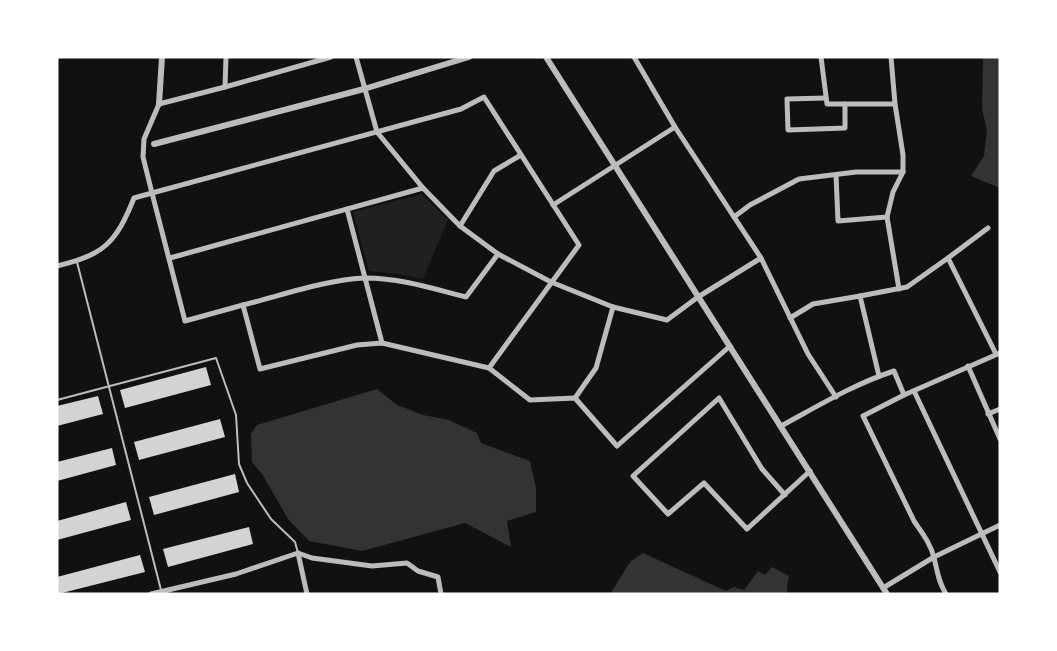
<svg xmlns="http://www.w3.org/2000/svg" width="1057" height="651" viewBox="0 0 1057 651" font-family="'Exo 2',sans-serif">
  <style>
    .green { fill: #202020 }
    .water { fill: #333 }
    .building { fill: #d3d3d3 }
    .lines { fill: none; stroke-linecap: round; stroke-linejoin: round }
    .service { stroke: #bcbcbc; stroke-width: 2 }
    .minor { stroke: #bcbcbc; stroke-width: 5 }
    .tertiary { stroke: #bcbcbc; stroke-width: 6 }
  </style>
  <rect width="100%" height="100%" fill="#111"/>
  <path class="green" d="M422 194 448 220 423 279 399 274 369 271 353 212Z"/>
  <g class="water">
    <path d="M983 57H1000V188L971 176 984 156 987 130 982 109Z"/>
    <path d="M377 389 397 405 423 415 449 420 477 433 481 443 530 461 536 488V512L507 521 511 547 465 523 362 551 309 541 288 519 262 474 252 462 251 434 257 425Z"/>
    <path d="M643 553 726 591 734 587 744 590 758 571 765 575 772 567 789 576 787 587 788 594H610L630 562Z"/>
  </g>
  <g class="building">
    <path d="M206 367 211 385 125 408 120 390Z"/>
    <path d="M98 396 103 414 57 426V406Z"/>
    <path d="M220 419 225 437 139 460 134 442Z"/>
    <path d="M112 448 116 465 57 481V462Z"/>
    <path d="M235 474 239 492 154 515 149 497Z"/>
    <path d="M126 502 131 520 57 540V521Z"/>
    <path d="M249 527 253 544 168 567 163 549Z"/>
    <path d="M140 555 145 572 58 594 57 577Z"/>
  </g>
  <g class="lines">
    <g class="service">
      <path d="M77 262 161 590"/>
      <path d="M57 400 216 358 236 415 239 464 247 483 271 519 295 542 298 553"/>
    </g>
    <g class="minor">
      <path d="M356 57 377 132 423 188"/>
      <path d="M634 57 675 127 761 258 808 354 836 397"/>
      <path d="M821 57 827 104H895L903 155V172L893 192 887 217 899 289"/>
      <path d="M891 57 895 104"/>
      <path d="M225 87 331 57"/>
      <path d="M826 98 787 99 788 130 845 128V104"/>
      <path d="M836 175 838 221 887 217"/>
      <path d="M553 205 675 127"/>
      <path d="M347 209 382 343"/>
      <path d="M734 217 750 205 799 179 856 172H903"/>
      <path d="M460 226 494 171 521 155"/>
      <path d="M498 254 466 297C434 289 400 278 366 278 328 279 280 296 243 305L260 369 357 345 382 343 489 368 530 400 575 398 617 446 730 346"/>
      <path d="M170 258 423 188 460 226 498 254 551 282 613 307 667 320 698 297 761 258"/>
      <path d="M948 258 988 228"/>
      <path d="M57 266C104 255 116 243 134 198L152 193 143 157 144 139 159 104 225 87 226 57"/>
      <path d="M243 305 185 321 152 193 461 109 484 97 579 245 489 368"/>
      <path d="M790 318 813 304 860 296"/>
      <path d="M968 366 1000 439"/>
      <path d="M879 376 860 296 907 287 948 258 996 354"/>
      <path d="M914 391 1000 572"/>
      <path d="M575 398 596 368 613 307"/>
      <path d="M988 414 1000 409"/>
      <path d="M781 426C818 406 854 384 894 371L904 395"/>
      <path d="M785 495 762 469 719 398 633 476 668 514 704 483 747 529 810 471"/>
      <path d="M298 553 312 558 372 566 407 563 418 571 438 577 441 594"/>
      <path d="M883 588 934 557 1000 525"/>
      <path d="M151 594 236 574 298 553 307 594"/>
      <path d="M946 594C938 581 938 573 934 558 931 544 922 533 914 521L863 416 904 395 1000 353"/>
    </g>
    <g class="tertiary">
      <path d="M546 57 887 594"/>
      <path d="M159 104 162 57"/>
      <path d="M154 144 364 89 469 57"/>
    </g>
  </g>
  <rect width="1057" height="651" fill="none" stroke="#ffffff" stroke-width="117"/>
</svg>
